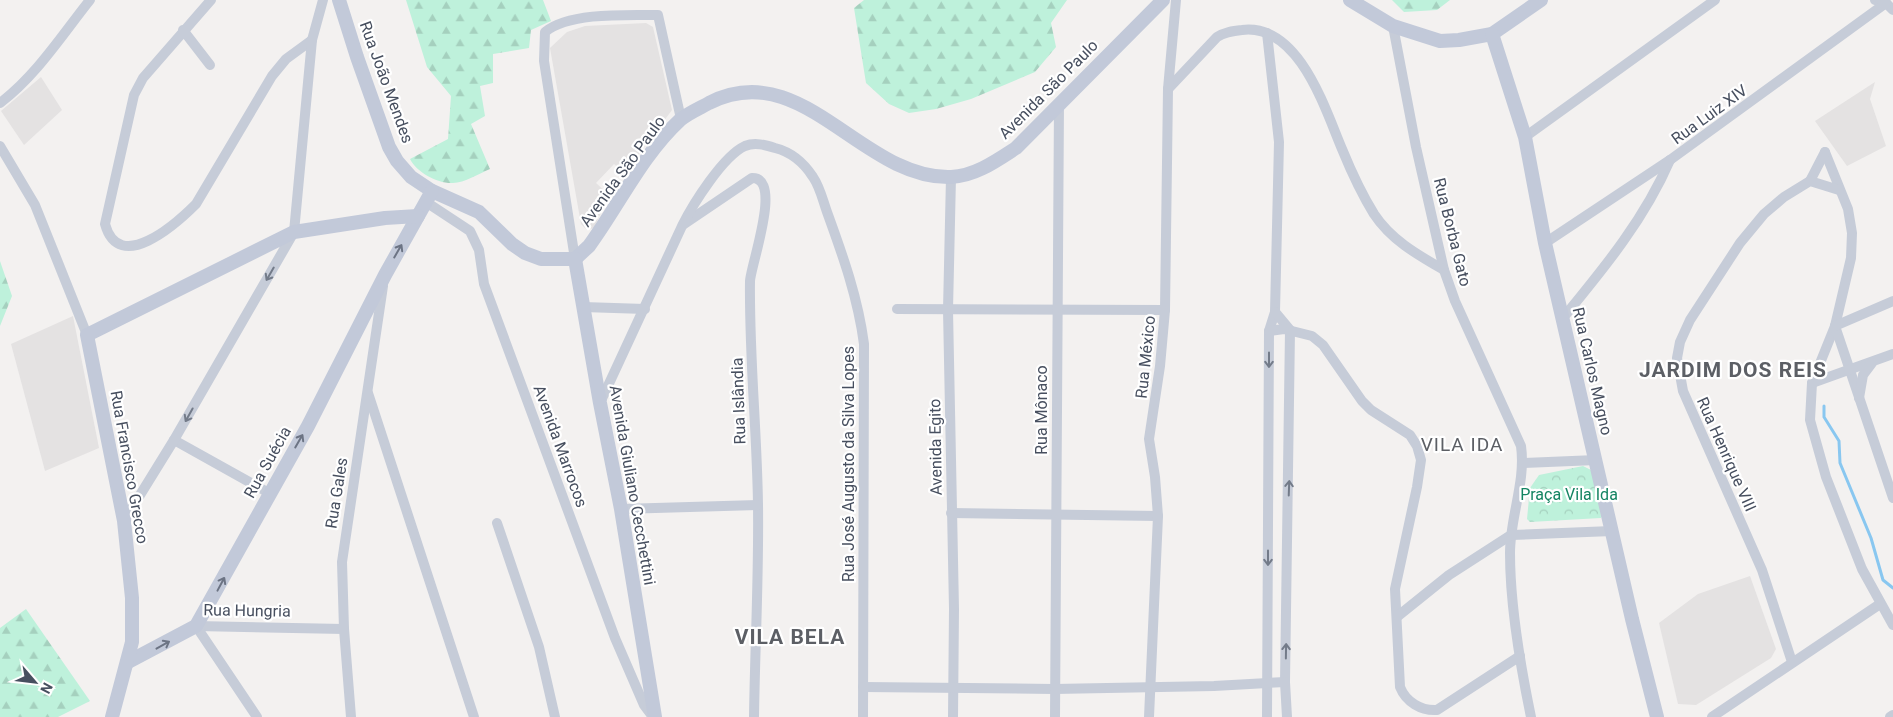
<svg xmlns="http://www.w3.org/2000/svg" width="1893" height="717" viewBox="0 0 1893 717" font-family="Roboto,sans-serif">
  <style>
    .education { fill: #e4e2e2 }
    .forest { fill: url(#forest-firs) }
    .park { fill: url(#park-crowns) }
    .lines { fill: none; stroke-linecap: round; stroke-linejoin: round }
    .stream { stroke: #89c7f0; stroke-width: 3 }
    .street { stroke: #c6ccd8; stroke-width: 10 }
    .secondary { stroke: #c2c9d9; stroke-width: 14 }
    .oneway { stroke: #6c7484 }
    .oneway2 { stroke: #737b89 }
    .labels { text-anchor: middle; stroke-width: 4.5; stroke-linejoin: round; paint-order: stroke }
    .street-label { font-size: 16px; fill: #474f5f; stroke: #fff }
    .park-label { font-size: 16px; fill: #148462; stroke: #fff }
    .quarter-label { font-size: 19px; letter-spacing: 1px; fill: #5c5f65; stroke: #fff }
    .district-label { font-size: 21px; font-weight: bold; letter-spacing: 1px; fill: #5c5f65; stroke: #fff }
  </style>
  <defs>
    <pattern id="forest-firs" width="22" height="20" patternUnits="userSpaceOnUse" patternTransform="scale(1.25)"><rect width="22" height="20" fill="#bef1db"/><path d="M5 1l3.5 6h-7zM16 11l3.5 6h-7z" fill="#a5d0be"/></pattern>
    <pattern id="park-crowns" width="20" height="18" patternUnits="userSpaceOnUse" patternTransform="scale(1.25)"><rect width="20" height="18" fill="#bef1db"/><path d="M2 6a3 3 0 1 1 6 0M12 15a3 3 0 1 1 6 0" fill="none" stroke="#a5d0be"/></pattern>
  </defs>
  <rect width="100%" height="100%" fill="#f3f1f0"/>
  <g class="education">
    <path d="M646 23 653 27 672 110 625 173 614 164 596 183 609 195 594 228 587 230 581 224 550 48 567 32 585 26Z"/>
    <path d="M41 77 62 110 24 145 1 111Z"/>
    <path d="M1875 82 1870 99 1886 146 1847 166 1815 121Z"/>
    <path d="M73 316 99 448 45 471 11 344Z"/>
    <path d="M1750 576 1776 649 1771 658 1696 705 1678 704 1659 623 1698 594Z"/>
  </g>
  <g class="forest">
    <path d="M406 0H543L551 21 531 30 529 48 493 54V83L480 86 485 116 471 124 490 169C480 173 464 183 453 183 438 184 416 172 410 159L448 139 451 96 427 67Z"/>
    <path d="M864 0H1067L1051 23 1056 47 1035 72 971 99 936 109 909 113 889 104 866 83 854 8Z"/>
    <path d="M1392 0H1450L1437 10 1404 12Z"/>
    <path d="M0 261 12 296 0 326Z"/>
    <path d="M26 609 90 701 58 717H0V628Z"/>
  </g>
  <path class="park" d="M1583 466 1593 471 1600 494 1601 518 1530 522 1527 519 1530 488 1539 475Z"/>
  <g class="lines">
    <path class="stream" d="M1824 406V417L1839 441 1840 463 1871 538 1883 580 1893 588"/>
    <g class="street">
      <path d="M211 0 143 78 134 95 105 224C119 275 176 224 196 204L272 76 286 59 312 40"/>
      <path d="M1875 0 1886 3 1893 10"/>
      <path d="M1393 26 1416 147 1444 270 1455 301 1521 446C1526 482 1510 517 1510 553 1510 607 1520 664 1531 717"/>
      <path d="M183 30 210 65"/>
      <path d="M1267 33 1279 142 1275 312 1269 331 1267 717"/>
      <path d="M1168 89 1217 37C1225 32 1232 31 1242 30 1299 23 1325 109 1342 149 1351 171 1361 193 1374 214 1391 240 1418 255 1444 270"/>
      <path d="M0 103C36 76 62 35 90 0"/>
      <path d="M1525 137 1715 0"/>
      <path d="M0 146 35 205 87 335"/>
      <path d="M1825 152 1848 209 1852 233 1851 258 1835 326 1812 383 1810 420 1826 477 1862 569 1893 625"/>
      <path d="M951 177 948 310 954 609 953 717"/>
      <path d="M1810 181 1825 152"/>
      <path d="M426 202 470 231 479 250 484 284 615 638 644 705 653 717"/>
      <path d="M684 224 752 178C783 177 751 264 750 281 749 356 757 430 758 505 759 575 755 646 754 717"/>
      <path d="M1545 243 1670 160 1886 3"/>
      <path d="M575 259 544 61 545 32C569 12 628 15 658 15L681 119"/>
      <path d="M583 307 645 309"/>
      <path d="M897 309 1165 310"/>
      <path d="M1275 312 1290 330 1285 682 1287 717"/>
      <path d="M1563 318C1604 268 1644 220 1670 160"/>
      <path d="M1835 326 1893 498"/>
      <path d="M1835 326 1893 301"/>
      <path d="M1269 331 1284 329 1312 336 1323 345 1362 401 1371 410 1410 435 1417 446 1421 460 1417 487 1395 589 1400 687C1406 702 1421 711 1437 710L1520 656"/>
      <path d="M1812 383 1893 354"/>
      <path d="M368 393 474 717"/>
      <path d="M1859 398 1863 375 1872 363"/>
      <path d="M600 403 682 226C693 204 723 156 745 146 755 142 765 145 775 148 791 152 804 163 813 177 820 187 823 201 827 212 843 256 858 298 864 344L863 717"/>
      <path d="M174 440 269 493"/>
      <path d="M1523 463 1596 460"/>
      <path d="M621 509 758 505"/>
      <path d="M951 513 1158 516"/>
      <path d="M124 521 174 440 294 232 312 40 323 0"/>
      <path d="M497 523 539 647 555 717"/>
      <path d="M1398 616 1449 575 1511 535 1612 531"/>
      <path d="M196 626 344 629"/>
      <path d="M196 626 257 717"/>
      <path d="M1792 662 1762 570 1683 391 1677 358 1680 342 1690 320 1740 243 1764 214 1784 197 1810 181 1839 190"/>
      <path d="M863 687 1054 689 1214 686 1285 682"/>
      <path d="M351 717 344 629 342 562 383 286"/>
      <path d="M1055 717 1059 103"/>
      <path d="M1149 717 1158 516 1155 477 1149 439 1160 366 1165 310 1168 89 1176 0"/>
      <path d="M1712 717 1880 604"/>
      <path d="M1890 717 1893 715"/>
    </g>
    <g class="secondary">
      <path d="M339 0 357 57 389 147 397 161 411 177 432 191 479 212 512 244 525 253 541 259H575L589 246C619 205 642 155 680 120 688 113 700 108 709 103 802 55 862 180 951 177 975 176 996 161 1016 148L1163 0"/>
      <path d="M1350 0 1393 26 1440 41 1459 40 1492 34 1541 0"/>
      <path d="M1492 34 1525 137 1545 243 1632 619 1657 717"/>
      <path d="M575 259 600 403 621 509 655 717"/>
      <path d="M128 662 196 626 308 426 385 275 432 191"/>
      <path d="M112 717 132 642V598L124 521 87 335 294 232 385 218 418 216"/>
    </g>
  </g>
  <defs><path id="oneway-shaft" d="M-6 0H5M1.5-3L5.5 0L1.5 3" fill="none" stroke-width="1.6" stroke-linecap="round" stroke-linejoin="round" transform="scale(1.25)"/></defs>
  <g class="oneway">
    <use href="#oneway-shaft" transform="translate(398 251) rotate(-60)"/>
    <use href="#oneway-shaft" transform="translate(299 441) rotate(-60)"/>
    <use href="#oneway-shaft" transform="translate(221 584) rotate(-62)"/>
    <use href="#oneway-shaft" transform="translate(163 645) rotate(-29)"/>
  </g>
  <g class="oneway2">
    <use href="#oneway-shaft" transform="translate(270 274) rotate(120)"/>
    <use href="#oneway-shaft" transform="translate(1269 360) rotate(90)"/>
    <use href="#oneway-shaft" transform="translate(189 415) rotate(119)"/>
    <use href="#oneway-shaft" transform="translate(1289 488) rotate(-88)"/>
    <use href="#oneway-shaft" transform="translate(1268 558) rotate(90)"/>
    <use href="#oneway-shaft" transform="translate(1286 651) rotate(-89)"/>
  </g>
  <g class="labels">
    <g class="street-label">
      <text transform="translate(387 82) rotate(70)" y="6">Rua João Mendes</text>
      <text transform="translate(1048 89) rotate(-45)" y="6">Avenida São Paulo</text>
      <text transform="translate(1709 114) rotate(-36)" y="6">Rua Luiz XIV</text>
      <text transform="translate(622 171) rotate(-54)" y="6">Avenida São Paulo</text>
      <text transform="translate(1453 232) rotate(76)" y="6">Rua Borba Gato</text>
      <text transform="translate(1145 357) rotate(-84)" y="6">Rua México</text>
      <text transform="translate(1593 371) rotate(77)" y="6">Rua Carlos Magno</text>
      <text transform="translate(738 401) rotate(-92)" y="6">Rua Islândia</text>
      <text transform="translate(1041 410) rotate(-90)" y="6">Rua Mônaco</text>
      <text transform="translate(561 446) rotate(70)" y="6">Avenida Marrocos</text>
      <text transform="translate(935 447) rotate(-91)" y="6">Avenida Egito</text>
      <text transform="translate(1727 454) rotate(66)" y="6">Rua Henrique VIII</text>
      <text transform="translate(267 462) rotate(-61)" y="6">Rua Suécia</text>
      <text transform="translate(848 464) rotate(-90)" y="6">Rua José Augusto da Silva Lopes</text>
      <text transform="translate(130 467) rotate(80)" y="6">Rua Francisco Grecco</text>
      <text transform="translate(633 485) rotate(80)" y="6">Avenida Giuliano Cecchettini</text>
      <text transform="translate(336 493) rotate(-81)" y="6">Rua Gales</text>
      <text transform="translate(247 610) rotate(1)" y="6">Rua Hungria</text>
    </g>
    <g class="park-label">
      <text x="1569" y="500">Praça Vila Ida</text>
    </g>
    <g class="quarter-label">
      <text x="1462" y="451">VILA IDA</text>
    </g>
    <g class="district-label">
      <text x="1733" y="377">JARDIM DOS REIS</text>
      <text x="790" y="644">VILA BELA</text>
    </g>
  </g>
  <g transform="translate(35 682) rotate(118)" stroke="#ffffff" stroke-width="4" paint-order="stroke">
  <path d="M0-4L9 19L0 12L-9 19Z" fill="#474f5f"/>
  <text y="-8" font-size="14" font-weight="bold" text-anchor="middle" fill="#474f5f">N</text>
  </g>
</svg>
